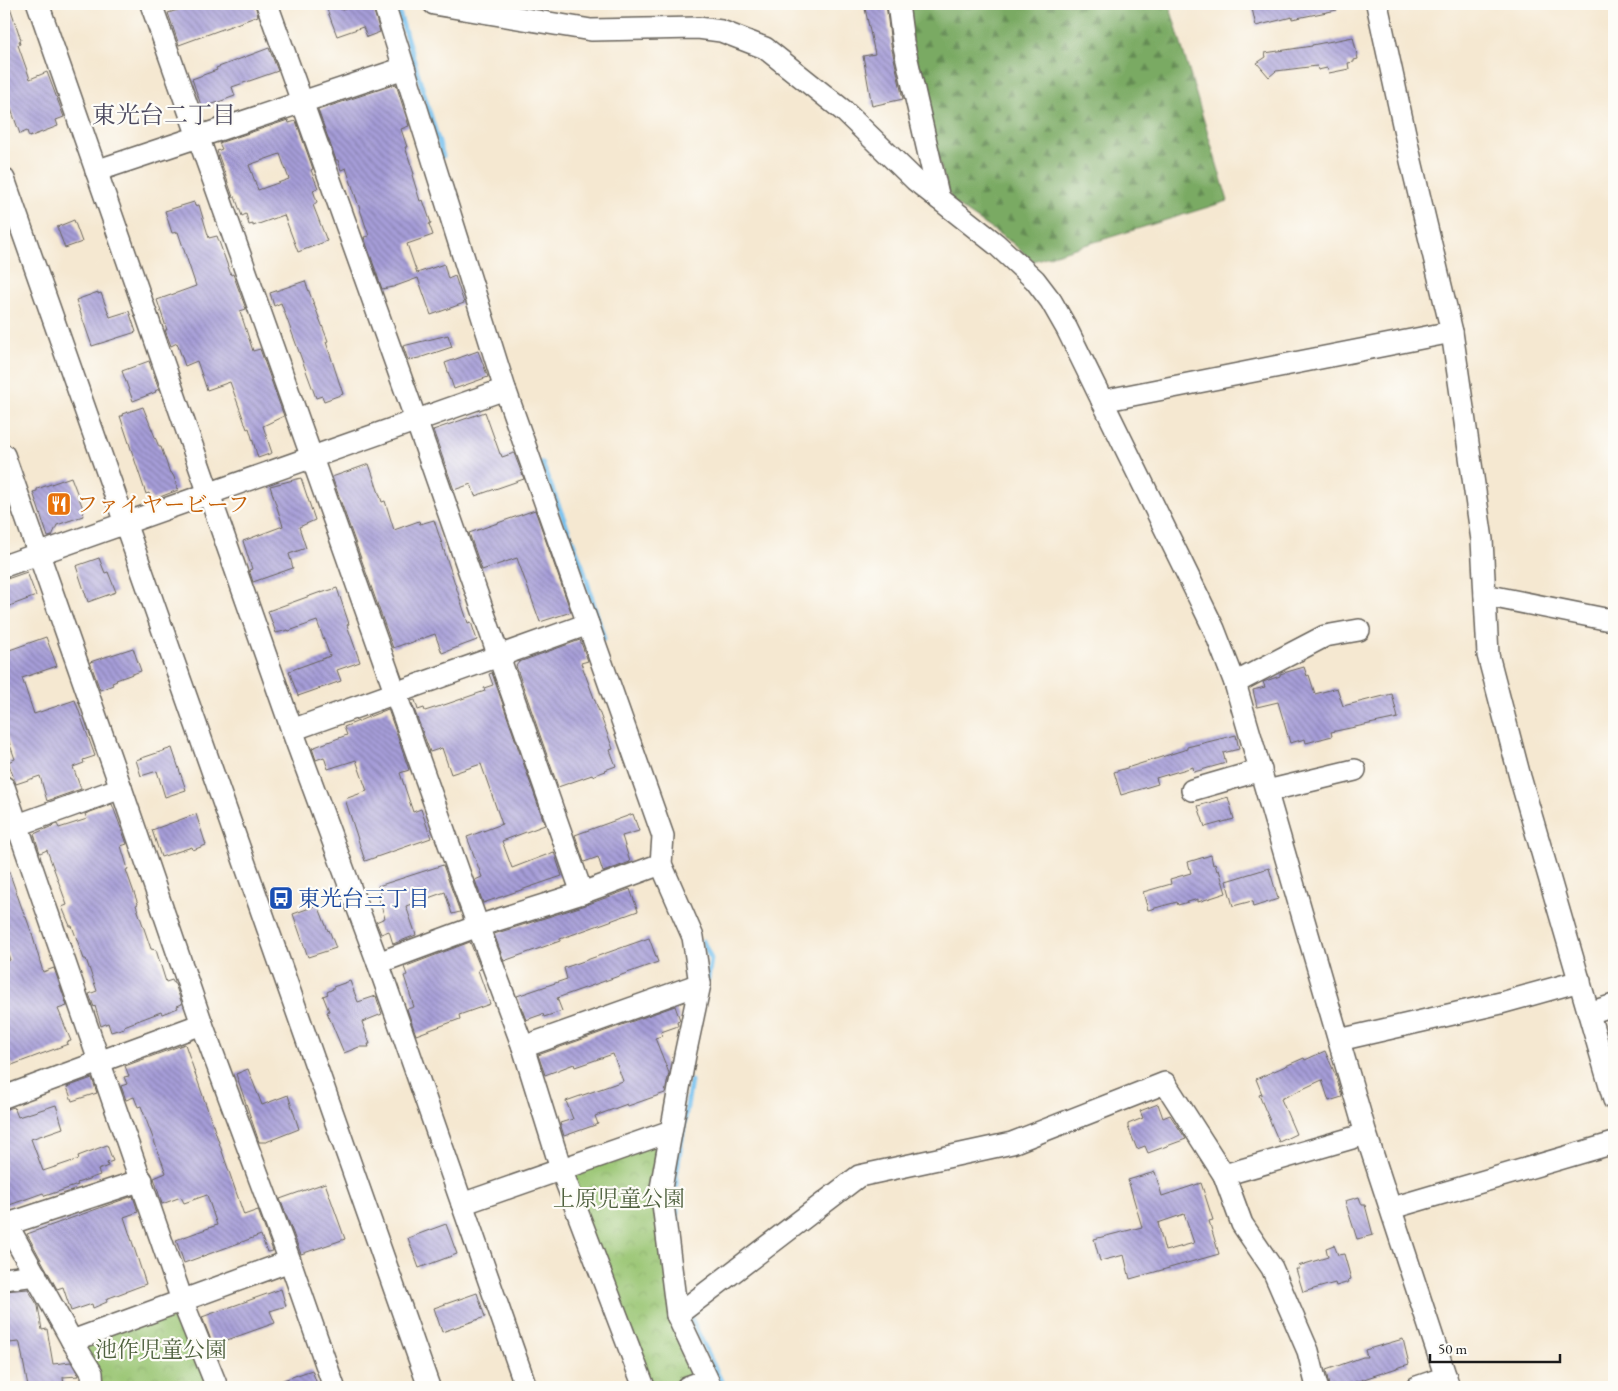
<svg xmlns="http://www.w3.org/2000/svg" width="1618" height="1391" viewBox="0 0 1618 1391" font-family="'EB Garamond','Noto Serif JP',serif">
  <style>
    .forest { fill: url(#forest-firs); stroke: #4b6340 }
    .park { fill: url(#park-crowns); stroke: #5a7047 }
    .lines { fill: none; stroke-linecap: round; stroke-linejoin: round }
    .stream { stroke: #76c1ef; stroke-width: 5 }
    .building { fill: url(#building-back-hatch); fill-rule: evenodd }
    .minor-casing { stroke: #68635b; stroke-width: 24 }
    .minor { stroke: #fff; stroke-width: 21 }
    .labels { text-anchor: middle; stroke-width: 4.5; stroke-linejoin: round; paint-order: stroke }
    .food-label { font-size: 22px; fill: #c56008; stroke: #fdfcf7; text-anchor: start }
    .transit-label { font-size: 22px; fill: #164399; stroke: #fdfcf7; text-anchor: start }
    .park-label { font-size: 22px; fill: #4e603e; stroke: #fdfcf7 }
    .neighbourhood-label { font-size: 24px; fill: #4c495e; stroke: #fdfcf7 }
  </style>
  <defs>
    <pattern id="forest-firs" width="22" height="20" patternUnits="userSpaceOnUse" patternTransform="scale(1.25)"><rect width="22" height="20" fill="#7aaa64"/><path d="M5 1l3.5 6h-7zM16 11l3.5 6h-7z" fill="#638a52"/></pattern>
    <pattern id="park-crowns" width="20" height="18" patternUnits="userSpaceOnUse" patternTransform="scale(1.25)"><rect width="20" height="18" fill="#99c572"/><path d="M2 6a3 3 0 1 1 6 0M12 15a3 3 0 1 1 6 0" fill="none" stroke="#83a962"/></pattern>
    <pattern id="building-back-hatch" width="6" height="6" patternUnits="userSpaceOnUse" patternTransform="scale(1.25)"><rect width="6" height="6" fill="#a69dd8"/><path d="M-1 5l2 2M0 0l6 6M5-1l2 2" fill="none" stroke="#867fae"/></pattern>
  </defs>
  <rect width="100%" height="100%" fill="#fdfcf7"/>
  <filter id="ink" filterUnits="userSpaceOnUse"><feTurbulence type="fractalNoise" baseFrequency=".02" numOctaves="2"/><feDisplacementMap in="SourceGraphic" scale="10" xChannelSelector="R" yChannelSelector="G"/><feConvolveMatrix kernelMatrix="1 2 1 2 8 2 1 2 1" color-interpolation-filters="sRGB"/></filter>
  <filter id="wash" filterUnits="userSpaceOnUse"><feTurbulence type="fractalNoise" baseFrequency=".0096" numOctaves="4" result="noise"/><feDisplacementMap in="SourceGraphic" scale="20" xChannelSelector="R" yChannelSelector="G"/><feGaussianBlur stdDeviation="1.12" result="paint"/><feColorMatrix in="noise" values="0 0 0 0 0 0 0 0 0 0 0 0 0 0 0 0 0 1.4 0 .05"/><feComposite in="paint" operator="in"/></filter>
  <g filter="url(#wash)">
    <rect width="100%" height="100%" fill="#f5e8d1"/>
    <path class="forest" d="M906 4H1169L1228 201 1033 261 1011 242 952 202 926 120Z"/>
    <g class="park">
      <path d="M671 1131 661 1188 677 1315 706 1380 687 1387H644L561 1169Z"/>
      <path d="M182 1300 217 1387H93L72 1341Z"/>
    </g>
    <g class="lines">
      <g class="stream">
        <path d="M397 6 443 156"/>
        <path d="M542 463 583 568 604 639"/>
        <path d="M703 941 711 959 708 979"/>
        <path d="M678 1238 676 1177 691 1081"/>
        <path d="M688 1312 724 1387"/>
      </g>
    </g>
    <g id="blocks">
      <g class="building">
        <path d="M4 4H9L21 40 19 41 20 44 18 45 30 79 47 72 64 117 56 120 58 126 29 137 27 131 20 134 4 90Z"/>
        <path d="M197 4H255L258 16 179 45 168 13Z"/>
        <path d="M325 4H339L342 10 360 4H372L380 32 367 37 363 27 337 36Z"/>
        <path d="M864 4H886L891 45 903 99 872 106 863 56 875 54Z"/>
        <path d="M1251 4H1336L1337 10 1292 19V17L1256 26Z"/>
        <path d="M1353 37 1358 59 1354 60V62L1348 63 1349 69 1329 73 1327 68 1318 70 1317 66 1276 71 1269 77 1257 63 1266 57 1265 53 1312 46V45Z"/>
        <path d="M269 48 278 71 232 87 235 96 202 108 192 79 217 70 216 68Z"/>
        <path d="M396 84 409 126 401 129 407 147H405L414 174 412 175 420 201 423 200 431 223 429 224 433 235 407 244 417 273 444 264 448 279 455 276 464 303 431 315 418 278 393 287 382 289 364 237 369 236 346 168 341 170 338 160H336L318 110Z"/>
        <path d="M288 120 289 123 296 121 313 169 311 170 318 188 313 190 317 202 313 205 327 241 298 252 284 215 253 226V224L249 225 246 214 242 216 235 197H233L217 151 222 149 219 143ZM280 154 289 179 258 190 249 165Z"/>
        <path d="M194 202 195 206 199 205 209 238 217 236 231 275 233 274 246 309 240 311 253 351 260 349 284 416 263 426 272 453 258 458 249 428 247 429 230 382 207 390 197 361 185 366 177 343 171 346 165 330H167L157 300 196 286 178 232 172 233 165 211Z"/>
        <path d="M74 220 82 242 65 248 57 227Z"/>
        <path d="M305 281 328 341 326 342 343 394 324 401 322 396 316 398 281 303 274 306 270 293Z"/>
        <path d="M98 292V294L101 293 110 317 129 311 136 332 92 346 76 300Z"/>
        <path d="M448 335 452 347 419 358 408 360 403 346Z"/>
        <path d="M478 351 488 377 454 389 445 363Z"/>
        <path d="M149 361 159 389 155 391 156 392 133 401 122 371Z"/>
        <path d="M143 407 159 447H161L170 473 171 472 174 477 178 490 152 500 149 493 146 494 120 416H123L122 414Z"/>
        <path d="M485 412 500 454H501L502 457 514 453 524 479 475 496 471 484 454 490 433 430Z"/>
        <path d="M369 464 382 502 385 501 394 530 419 521 420 524 434 520 468 623 471 622 477 640 442 653 435 634 407 644V643L393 648 332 477Z"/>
        <path d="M71 477 84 511 82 512 83 516 57 525 52 536 48 537 33 492 37 491V489Z"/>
        <path d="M301 478 315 520 299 527 306 548 289 554 293 568 253 582 249 570 252 569 243 541 283 526 270 486Z"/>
        <path d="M535 510 571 612 540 622 517 558 482 570 469 533Z"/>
        <path d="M99 558 105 573 108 572 116 592 88 602 76 566Z"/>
        <path d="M27 572 36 596 4 608V580Z"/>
        <path d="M337 588 349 624 347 625 360 662 337 670 341 681 298 696 289 671 330 656 317 621 289 631 288 630 276 633 268 611 321 592V593Z"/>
        <path d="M46 637 57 666 22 678 34 714 75 700 95 756 83 760 84 763 73 767 81 789 47 801 40 776 16 784 8 762 15 759 4 728V652Z"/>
        <path d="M580 640 588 661 581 663 613 749 610 750 616 766 605 770 606 771 592 776V775L558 787 516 666 519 662Z"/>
        <path d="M133 648 141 671 116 680 117 681 112 683 113 685 100 690 90 662Z"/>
        <path d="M1304 667 1307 676 1309 675 1315 694 1337 688 1343 706 1392 694 1398 718 1331 732 1332 736 1306 743 1305 739 1290 743 1278 702 1257 707 1253 690 1265 687 1263 682 1280 676V674Z"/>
        <path d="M492 673 545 825 502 841 512 868 554 852 562 876 483 903 475 880 482 877 467 837 502 824 481 764 451 774 442 748 430 752 411 701 415 700 418 710 424 708 425 711 447 704 485 691 484 688 493 685 489 674Z"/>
        <path d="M388 709 409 770 400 773 413 812 421 809 431 838 365 861 345 799 367 791 356 760 328 769 324 757 316 760 312 748 347 735 344 727Z"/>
        <path d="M1236 735 1239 749 1223 753 1226 763 1194 772 1193 767 1156 778 1158 784 1121 795 1114 772 1187 749V747Z"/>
        <path d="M172 748 186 790 165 797 157 771 141 776 136 760Z"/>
        <path d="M1228 797 1234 819 1205 827 1198 806Z"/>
        <path d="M112 804 127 844 121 846 128 869 126 870 138 904 136 905 151 949 156 950 166 982 172 980 174 984H175L182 1004 177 1006 178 1008 162 1014 161 1012 124 1026V1028L111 1032 108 1023 101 1026 95 1006 94 1007 89 994 97 991 86 959H84L72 926H70L62 907 67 905 47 850 40 853 34 834 57 824 59 828 87 819 85 814Z"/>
        <path d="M196 814 206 845 193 850 192 847 161 857 152 830Z"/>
        <path d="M633 814 639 831 622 836 630 862 603 872 598 857 584 862 575 835Z"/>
        <path d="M1211 855 1213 865 1215 864 1217 871 1219 870 1226 893 1198 902V899L1178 905 1177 902 1148 910 1143 892 1171 884 1170 879 1191 873 1188 862Z"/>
        <path d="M6 863 25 917H26L32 934 43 972 54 968 67 1006 58 1009 71 1041 67 1042 68 1044 12 1065 4 1041V962L10 960 4 943V864Z"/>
        <path d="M443 865 460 912 452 914 445 892 406 906 416 935 393 944 389 931 381 934 376 922 385 918 378 896 381 895 378 886Z"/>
        <path d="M1269 868 1278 899 1253 907 1252 901 1233 906 1226 881Z"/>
        <path d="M630 889 638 911 560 939V941L504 961 494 934 586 905Z"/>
        <path d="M318 905 328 931 329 930 336 948 308 957 293 914Z"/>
        <path d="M649 938 658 962 557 998 562 1011 544 1017 543 1014 526 1020 517 996 567 979 564 968Z"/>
        <path d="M470 942 481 969 478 970 490 1004 459 1015 460 1019 416 1035 407 1009 414 1007 404 976 407 975 404 967Z"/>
        <path d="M350 981 358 1002 376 996 382 1014 362 1022 370 1044H368L369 1047H359L344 1053 327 1012 329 1011 323 996 328 994 327 992 333 989V987Z"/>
        <path d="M675 1006 680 1020 677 1021 678 1026 661 1032 662 1036 655 1038 669 1073 665 1093 628 1106 627 1104 595 1116 598 1124 564 1136 560 1123 573 1119 566 1101 623 1081 613 1054 575 1067 574 1064 545 1075 538 1055Z"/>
        <path d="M185 1044 244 1215 258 1210 273 1251 267 1252 261 1235 184 1263 176 1240 217 1225 207 1195 184 1203 181 1197 162 1204 154 1178 166 1173 141 1106 138 1107 134 1097 126 1100 121 1086 127 1084 124 1077 129 1076 125 1066Z"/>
        <path d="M1325 1051 1336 1076 1342 1097 1329 1101 1322 1080 1281 1099 1296 1134 1279 1142 1259 1095 1262 1094 1256 1079 1304 1058 1305 1060Z"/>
        <path d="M248 1069 262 1105 288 1095 299 1129 266 1142H259L236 1074Z"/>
        <path d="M92 1078 97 1093 72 1101 67 1087Z"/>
        <path d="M1158 1104 1163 1118 1170 1115 1186 1139 1148 1153 1145 1146 1137 1149 1128 1127V1124L1143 1118 1140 1111Z"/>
        <path d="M56 1105 63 1128 31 1139 43 1171 79 1159 78 1156 107 1145 113 1161 107 1163 108 1166 98 1170 100 1175 77 1183 78 1185 45 1196 43 1193 4 1207V1110L14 1107 18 1117Z"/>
        <path d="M1155 1172 1162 1196 1201 1183 1213 1220 1209 1221 1219 1254 1130 1279 1124 1255 1100 1261 1094 1239 1142 1227 1128 1180ZM1184 1214 1194 1243 1165 1251 1158 1223Z"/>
        <path d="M325 1183 345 1239 301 1254 280 1199Z"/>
        <path d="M133 1196 138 1212 124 1217 146 1284 106 1299 107 1302 93 1308 92 1304 71 1311 63 1287 57 1289 27 1234Z"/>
        <path d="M1359 1197 1362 1205H1365L1373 1235 1357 1239 1345 1201Z"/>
        <path d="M446 1224 457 1254 419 1268 408 1238Z"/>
        <path d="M1334 1245 1338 1255 1344 1254 1351 1279 1348 1280 1349 1282 1336 1286 1335 1283 1303 1292 1296 1269H1300L1298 1266 1328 1257 1326 1248Z"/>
        <path d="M28 1289 38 1306 42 1330 47 1329 53 1364 71 1362 79 1376 63 1377 64 1387H28L20 1344 19 1342 9 1343 4 1307V1291Z"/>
        <path d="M281 1289 286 1306 270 1311 275 1323 213 1345 202 1317Z"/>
        <path d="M477 1293 485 1317 442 1332 434 1308Z"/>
        <path d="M1403 1339 1409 1364 1349 1384 1350 1387H1329L1326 1370 1363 1357H1367L1365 1350Z"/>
        <path d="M312 1370 318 1387H269V1385Z"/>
      </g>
    </g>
  </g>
  <g filter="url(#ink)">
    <use href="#blocks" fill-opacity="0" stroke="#68635b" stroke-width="1"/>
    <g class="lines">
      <defs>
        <g id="minor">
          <path d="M38 4 209 494 292 730 378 963 526 1387"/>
          <path d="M151 4 478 926 523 1047 561 1169 644 1387"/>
          <path d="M267 4 416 420 582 893"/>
          <path d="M384 4 505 389 663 836 661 864 693 937 700 984 685 1055 661 1188 677 1315 711 1387"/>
          <path d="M434 4 591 30 698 28 721 31 765 48 844 111 915 180 996 244 1035 280 1051 301 1067 329 1198 596 1214 629 1235 683 1366 1134 1449 1387"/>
          <path d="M898 4 903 42 939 199"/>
          <path d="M1377 4 1411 161 1452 332 1482 540 1488 655 1520 777 1614 1100"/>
          <path d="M96 171 404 68"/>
          <path d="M4 179 429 1387"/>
          <path d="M1102 401 1452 332"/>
          <path d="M4 455 121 788 202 1024 290 1261 334 1387"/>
          <path d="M4 566 505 389"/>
          <path d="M1485 595 1605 619 1614 618"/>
          <path d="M1235 683 1325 636 1359 630"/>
          <path d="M292 730 588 624"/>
          <path d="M4 787 182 1300 217 1387"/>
          <path d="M1192 790 1261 770"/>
          <path d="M1267 791 1355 770"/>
          <path d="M4 830 121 788"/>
          <path d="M378 963 478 926 582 893 661 864"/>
          <path d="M1589 1013 1614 1005"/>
          <path d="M1339 1040 1501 1003 1580 981"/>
          <path d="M523 1047 700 984"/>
          <path d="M4 1097 202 1024"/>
          <path d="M462 1204 671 1131"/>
          <path d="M1392 1208 1614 1143"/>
          <path d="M4 1219 72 1341 92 1373 93 1387"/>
          <path d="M8 1224 142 1180"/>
          <path d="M4 1279 36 1275"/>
          <path d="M677 1315 859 1176 1012 1143 1165 1083 1224 1175"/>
          <path d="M72 1341 290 1261"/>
          <path d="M687 1387 706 1380"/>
          <path d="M1317 1387 1308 1351 1272 1268 1242 1224 1224 1175 1366 1134"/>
          <path d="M1417 1387 1446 1377"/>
        </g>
      </defs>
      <use href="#minor" class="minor-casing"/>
      <use href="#minor" class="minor"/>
    </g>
  </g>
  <defs>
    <symbol id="restaurant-square" viewBox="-11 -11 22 22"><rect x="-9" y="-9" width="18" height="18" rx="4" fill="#e8710a" stroke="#fdfcf7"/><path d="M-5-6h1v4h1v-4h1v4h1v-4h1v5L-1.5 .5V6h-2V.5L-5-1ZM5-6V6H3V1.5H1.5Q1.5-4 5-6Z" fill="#fff"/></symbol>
    <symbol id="bus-square" viewBox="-11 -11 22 22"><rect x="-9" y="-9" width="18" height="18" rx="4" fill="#1a4fb4" stroke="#fdfcf7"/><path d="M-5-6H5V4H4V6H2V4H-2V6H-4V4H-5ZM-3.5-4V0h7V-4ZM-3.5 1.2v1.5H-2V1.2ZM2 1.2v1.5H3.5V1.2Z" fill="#fff"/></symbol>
  </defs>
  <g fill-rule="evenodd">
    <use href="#restaurant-square" x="45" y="490" width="28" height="28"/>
    <use href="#bus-square" x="267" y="884" width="28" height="28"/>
  </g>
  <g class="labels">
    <g class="food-label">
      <text x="76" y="512">ファイヤービーフ</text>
    </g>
    <g class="transit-label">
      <text x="298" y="906">東光台三丁目</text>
    </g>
    <g class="park-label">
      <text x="619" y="1206">上原児童公園</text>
      <text x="161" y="1357">池作児童公園</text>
    </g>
    <g class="neighbourhood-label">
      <text x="164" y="123">東光台二丁目</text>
    </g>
  </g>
  <rect width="1618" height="1391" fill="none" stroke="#fdfcf7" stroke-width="20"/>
  <path d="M1430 1354v8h130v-8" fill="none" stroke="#1c1c1c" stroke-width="2.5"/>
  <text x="1438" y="1354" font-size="15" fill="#1c1c1c" stroke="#fdfcf7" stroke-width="4" paint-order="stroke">50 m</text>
</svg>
